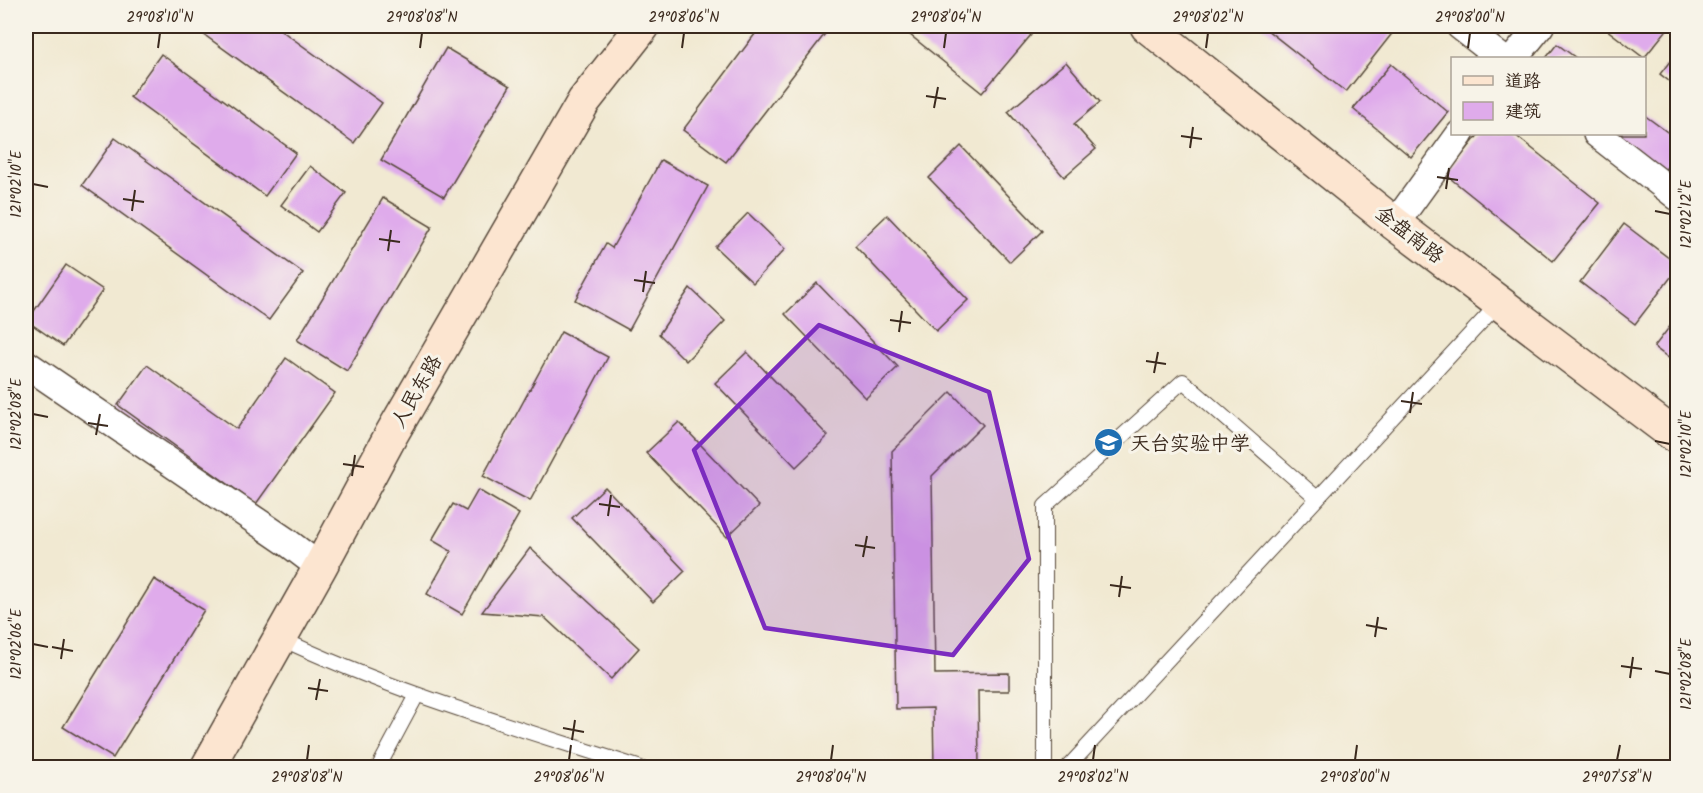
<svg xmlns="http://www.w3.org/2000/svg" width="1703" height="793" viewBox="0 0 1703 793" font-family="Kalam,'LXGW WenKai TC',sans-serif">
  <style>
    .building { fill: #dfabeb }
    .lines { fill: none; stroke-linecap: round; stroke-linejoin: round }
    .lane-casing { stroke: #564739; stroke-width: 16 }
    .street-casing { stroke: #564739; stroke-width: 30 }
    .secondary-casing { stroke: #564739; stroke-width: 36 }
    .lane { stroke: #fff; stroke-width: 14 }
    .street { stroke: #fff; stroke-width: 27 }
    .secondary { stroke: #fce5d0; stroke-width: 33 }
    .marked { fill: #7b2cbf; fill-opacity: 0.2; stroke: #7b2cbf; stroke-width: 4.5; stroke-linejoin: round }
    .ticks { fill: none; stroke: #3b2a1e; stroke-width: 2 }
    .labels { text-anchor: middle; stroke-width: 6; stroke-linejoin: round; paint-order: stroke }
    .street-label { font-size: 20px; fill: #3b2a1e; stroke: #f7f3e8 }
    .poi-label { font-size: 20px; fill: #3b2a1e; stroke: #f7f3e8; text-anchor: start }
    .neatline { fill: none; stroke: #3b2a1e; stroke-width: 2 }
    .ticks-label { font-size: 15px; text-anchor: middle; fill: #3b2a1e }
  </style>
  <rect width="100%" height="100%" fill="#f7f3e8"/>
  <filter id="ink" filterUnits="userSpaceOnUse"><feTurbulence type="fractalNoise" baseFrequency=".0167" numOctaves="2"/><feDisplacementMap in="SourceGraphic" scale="12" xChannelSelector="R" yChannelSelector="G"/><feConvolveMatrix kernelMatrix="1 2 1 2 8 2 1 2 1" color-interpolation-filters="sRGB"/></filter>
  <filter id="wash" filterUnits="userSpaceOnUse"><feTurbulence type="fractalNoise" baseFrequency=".008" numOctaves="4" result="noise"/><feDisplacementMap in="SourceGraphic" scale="24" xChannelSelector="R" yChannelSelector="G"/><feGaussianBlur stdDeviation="1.35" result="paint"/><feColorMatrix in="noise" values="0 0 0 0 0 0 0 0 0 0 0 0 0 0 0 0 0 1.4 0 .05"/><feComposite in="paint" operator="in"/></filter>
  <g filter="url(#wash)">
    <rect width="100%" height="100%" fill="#f1e9d2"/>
    <g id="blocks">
      <g class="building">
        <path d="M192 26H275L382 103 354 143Z"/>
        <path d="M761 26H831L726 162 683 130Z"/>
        <path d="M899 26H1020L1031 35 982 93Z"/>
        <path d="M1262 26H1398L1346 92Z"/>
        <path d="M1602 26H1670L1644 58Z"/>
        <path d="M1557 44 1576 58H1546Z"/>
        <path d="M446 48 510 86 444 197 381 160Z"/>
        <path d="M1678 51V88L1660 74Z"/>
        <path d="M161 54 296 153 265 196 130 97Z"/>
        <path d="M1066 62 1100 102 1074 124 1096 149 1064 177 1008 112Z"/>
        <path d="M1391 64 1448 112 1411 157 1353 109Z"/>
        <path d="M1644 115 1678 140V153L1653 185 1612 134H1644Z"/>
        <path d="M1479 134H1514L1600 203 1553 261 1446 175Z"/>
        <path d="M115 138 303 273 269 320 82 185Z"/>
        <path d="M961 146 1042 231 1010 262 929 178Z"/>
        <path d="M661 160 708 186 629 330 575 300 606 244 612 248Z"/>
        <path d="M310 166 346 193 317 232 281 205Z"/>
        <path d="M383 198 432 227 347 371 297 340Z"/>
        <path d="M748 213 785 249 753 283 715 247Z"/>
        <path d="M887 215 968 300 936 331 855 246Z"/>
        <path d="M1624 224 1678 265V268L1635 324 1580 282Z"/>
        <path d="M66 265 103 290 63 346 27 321Z"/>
        <path d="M817 283 898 367 866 398 785 314Z"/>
        <path d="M690 288 725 321 686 361 659 334Z"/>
        <path d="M1678 316V365L1654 347Z"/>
        <path d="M561 332 608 357 530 501 483 476Z"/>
        <path d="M747 352 828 436 796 467 715 383Z"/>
        <path d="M286 358 335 393 256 504 118 405 147 365 237 429Z"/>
        <path d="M951 392 983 425 932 476 935 674 1009 673V691H978L979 768H934L933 708 896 709 892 451Z"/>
        <path d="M679 422 759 506 727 537 646 453Z"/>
        <path d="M605 487 685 571 653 602 572 518Z"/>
        <path d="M478 490 519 514 462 614 427 594 451 551 432 540 453 504 466 511Z"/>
        <path d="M530 548 639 648 611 679 544 617 482 612Z"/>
        <path d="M154 579 204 610 113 758 63 727Z"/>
      </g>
    </g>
  </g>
  <g filter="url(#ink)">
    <use href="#blocks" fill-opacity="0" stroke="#564739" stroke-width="1.5"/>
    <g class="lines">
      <defs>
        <g id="lane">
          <path d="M280 638C395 693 519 728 641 768"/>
          <path d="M378 768 417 695"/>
          <path d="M1045 768V506L1183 381 1317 498"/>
          <path d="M1067 768 1499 303"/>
        </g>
        <g id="street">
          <path d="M1460 26 1501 58"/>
          <path d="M1514 58 1540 26"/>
          <path d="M1597 134 1678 197"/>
          <path d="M1395 224 1460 134"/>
          <path d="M26 364 287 542 320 567"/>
        </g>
        <g id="secondary">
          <path d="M1147 26 1395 224 1678 438"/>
          <path d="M207 768 320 567 391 435 584 101 643 26"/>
        </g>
      </defs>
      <use href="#lane" class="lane-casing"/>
      <use href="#street" class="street-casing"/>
      <use href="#secondary" class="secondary-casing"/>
      <use href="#lane" class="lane"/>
      <use href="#street" class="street"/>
      <use href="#secondary" class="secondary"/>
    </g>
  </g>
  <path class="marked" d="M819 325 989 392 1029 559 953 655 765 628 694 450Z"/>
  <path class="ticks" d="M158 48 160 33M420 48 422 33M682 48 684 33M944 48 946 33M1206 48 1208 33M1468 48 1470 33M926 96 946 99M934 108 938 87M1181 136 1202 139M1190 148 1193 127M1437 177 1458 180M33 184 48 187M1446 189 1449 168M123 199 144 202M132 211 135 190M1655 211 1670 214M379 239 400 242M388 251 391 230M634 280 655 283M643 292 646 271M890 320 911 323M899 332 902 311M1146 361 1166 364M1154 373 1158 352M1401 401 1422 404M1410 413 1413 392M33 414 48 417M88 423 108 426M96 435 100 414M1655 441 1670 444M343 464 364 467M352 476 355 455M599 504 620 507M608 516 611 495M855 545 875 548M863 557 867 536M1110 585 1131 588M1119 597 1122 576M1366 625 1387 629M1375 637 1378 617M33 644 48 647M52 647 73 651M61 659 64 639M1621 666 1642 669M1655 671 1670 674M1630 678 1633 657M308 688 328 691M316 700 320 679M563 728 584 732M572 740 575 720M307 760 309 745M569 760 571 745M831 760 833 745M1093 760 1095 745M1355 760 1357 745M1617 760 1620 745"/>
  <defs>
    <symbol id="school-disc" viewBox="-11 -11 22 22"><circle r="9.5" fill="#1f6fb2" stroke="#f7f3e8"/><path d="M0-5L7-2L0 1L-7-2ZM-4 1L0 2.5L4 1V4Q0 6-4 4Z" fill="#fff"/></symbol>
  </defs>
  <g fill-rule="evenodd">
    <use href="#school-disc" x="1092" y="426" width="33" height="33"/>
  </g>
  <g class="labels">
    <g class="street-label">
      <text transform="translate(1410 234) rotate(38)" y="7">金盘南路</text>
      <text transform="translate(416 391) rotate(-60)" y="7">人民东路</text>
    </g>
    <g class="poi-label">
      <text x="1130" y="450">天台实验中学</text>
    </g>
  </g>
  <rect width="1703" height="793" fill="none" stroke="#f7f3e8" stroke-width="66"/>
  <rect x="1451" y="57" width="195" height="78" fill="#f7f3e8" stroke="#aca397" stroke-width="1.5"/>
  <rect x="1463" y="76" width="30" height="9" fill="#fce5d0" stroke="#aca397" stroke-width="1.5"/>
  <text x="1505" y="87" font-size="18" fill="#3b2a1e">道路</text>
  <rect x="1463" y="102" width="30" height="18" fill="#dfabeb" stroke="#aca397" stroke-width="1.5"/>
  <text x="1505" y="117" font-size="18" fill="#3b2a1e">建筑</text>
  <rect x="33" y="33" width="1637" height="727" class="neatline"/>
  <g class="ticks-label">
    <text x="160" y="22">29°08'10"N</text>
    <text x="422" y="22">29°08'08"N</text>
    <text x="684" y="22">29°08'06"N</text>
    <text x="946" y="22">29°08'04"N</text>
    <text x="1208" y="22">29°08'02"N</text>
    <text x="1470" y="22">29°08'00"N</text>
    <text transform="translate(16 184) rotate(-90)" y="5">121°02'10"E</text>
    <text transform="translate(1686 214) rotate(-90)" y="5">121°02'12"E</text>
    <text transform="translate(16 414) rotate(-90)" y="5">121°02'08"E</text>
    <text transform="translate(1686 444) rotate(-90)" y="5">121°02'10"E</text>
    <text transform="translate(16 644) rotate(-90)" y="5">121°02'06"E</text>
    <text transform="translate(1686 674) rotate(-90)" y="5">121°02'08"E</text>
    <text x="307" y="782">29°08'08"N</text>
    <text x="569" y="782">29°08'06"N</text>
    <text x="831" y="782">29°08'04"N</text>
    <text x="1093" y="782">29°08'02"N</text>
    <text x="1355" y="782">29°08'00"N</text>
    <text x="1617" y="782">29°07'58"N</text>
  </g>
</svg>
